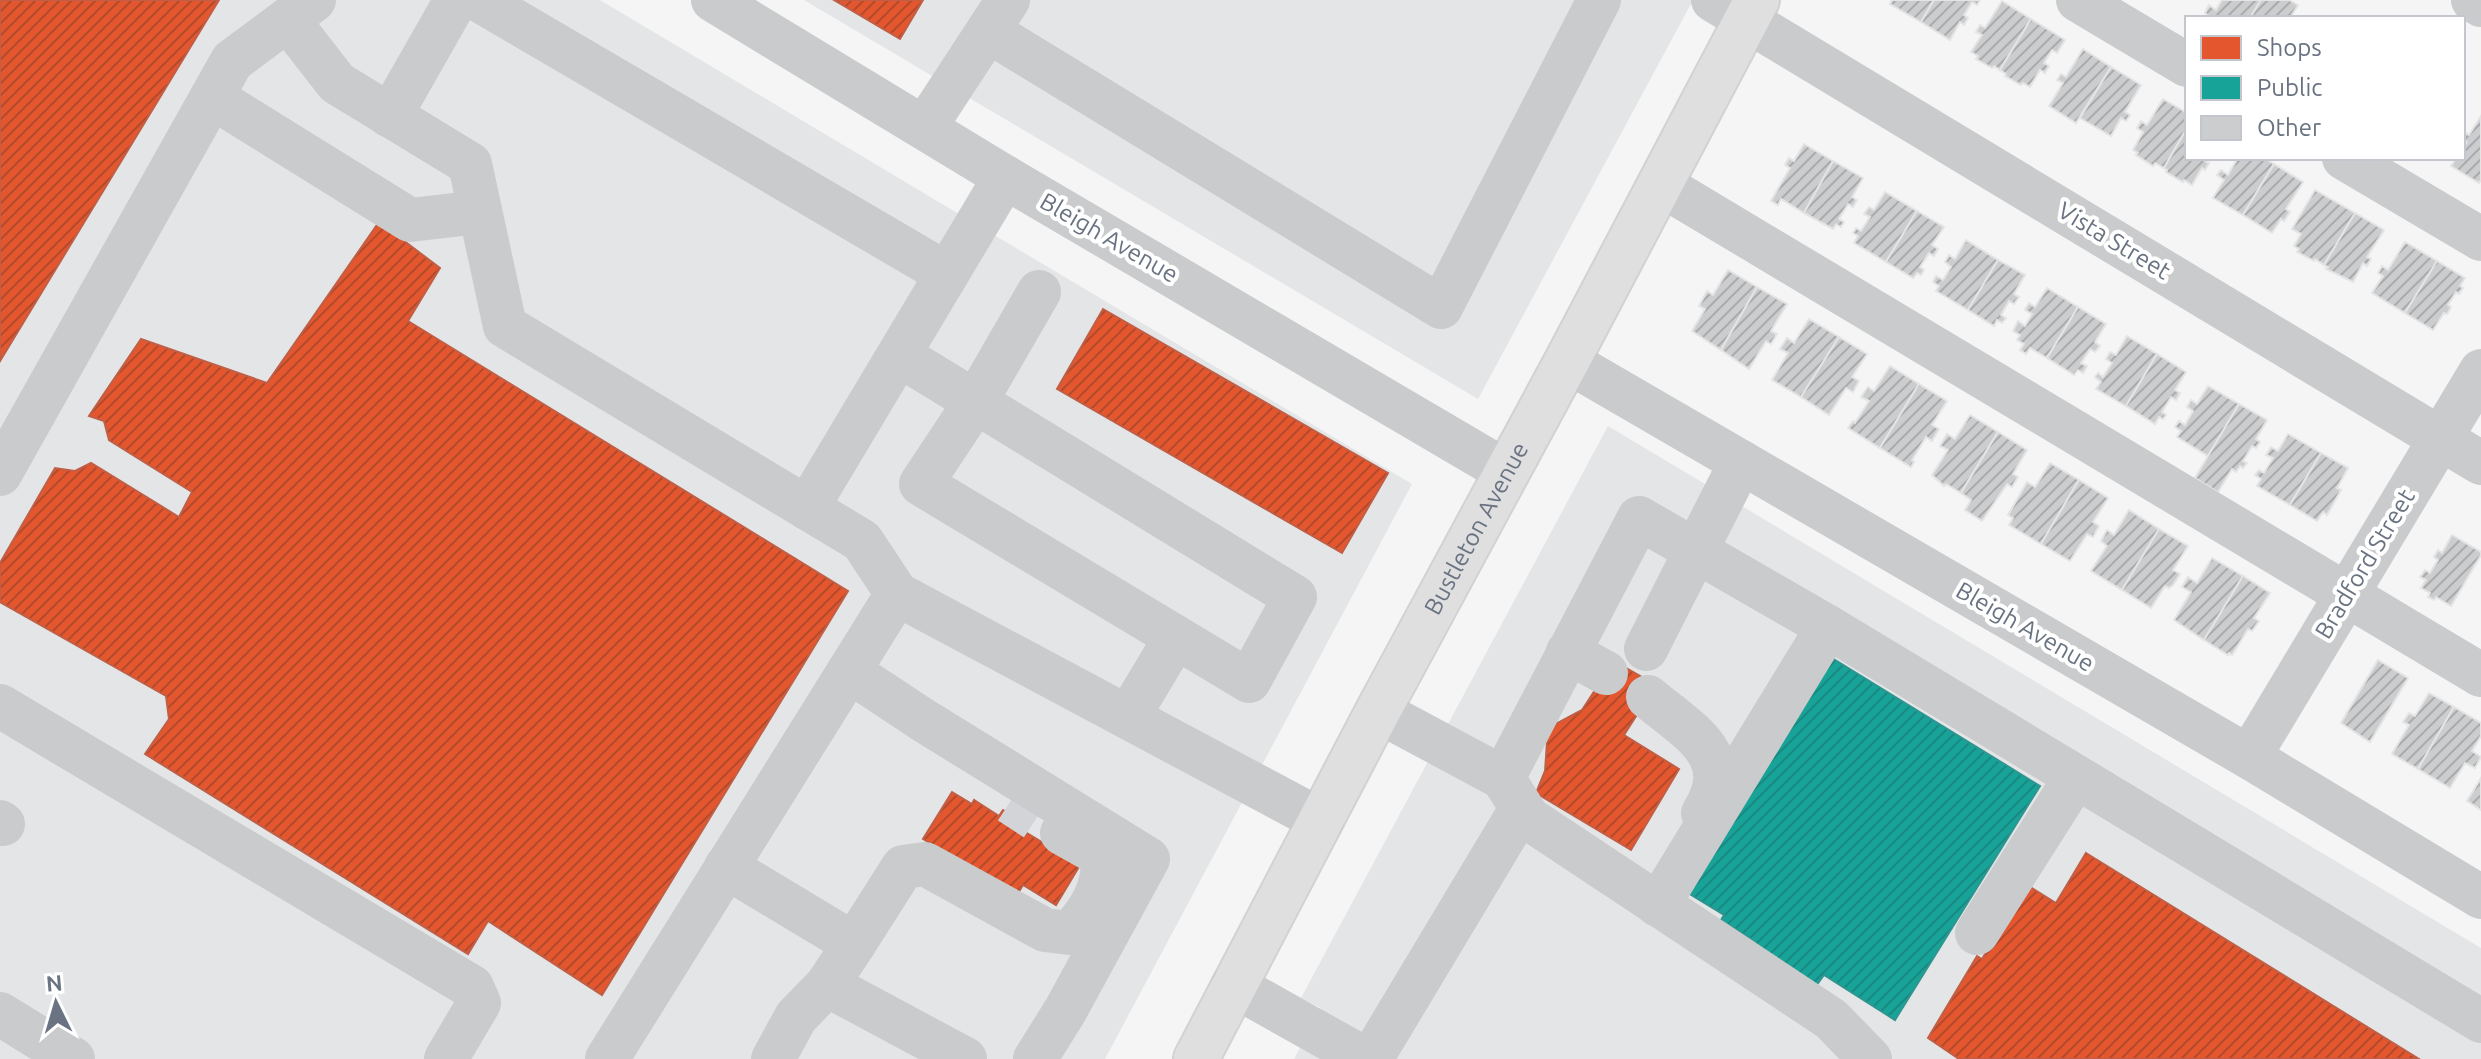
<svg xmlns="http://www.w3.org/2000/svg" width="2481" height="1059" viewBox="0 0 2481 1059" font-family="Ubuntu,sans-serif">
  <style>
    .built { fill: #e4e5e6 }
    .shops { fill: url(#shops-hatch); stroke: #bf5f47; stroke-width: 2 }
    .public { fill: url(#public-hatch); stroke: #309591; stroke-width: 2 }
    .building { fill: url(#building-hatch); stroke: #e4e4e4; stroke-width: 2 }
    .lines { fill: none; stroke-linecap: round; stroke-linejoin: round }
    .minor-tunnel { stroke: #d2d4d8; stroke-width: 44; stroke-dasharray: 44 22; stroke-linecap: butt }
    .major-casing { stroke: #d1d2d3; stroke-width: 48 }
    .minor { stroke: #cacbcc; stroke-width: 44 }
    .major { stroke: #dfdfe0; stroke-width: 44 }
    .labels { text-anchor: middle; stroke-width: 8; stroke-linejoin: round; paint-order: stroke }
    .street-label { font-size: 24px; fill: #6a7381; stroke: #fff }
  </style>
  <defs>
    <pattern id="shops-hatch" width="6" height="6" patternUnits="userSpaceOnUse" patternTransform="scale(2)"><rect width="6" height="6" fill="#e4572e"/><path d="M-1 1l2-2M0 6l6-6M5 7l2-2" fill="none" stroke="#b34a2c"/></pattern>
    <pattern id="public-hatch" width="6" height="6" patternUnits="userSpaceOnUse" patternTransform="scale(2)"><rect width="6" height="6" fill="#17a398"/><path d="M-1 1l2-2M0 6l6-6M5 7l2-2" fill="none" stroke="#198981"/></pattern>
    <pattern id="building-hatch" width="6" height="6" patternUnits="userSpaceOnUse" patternTransform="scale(2)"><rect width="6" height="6" fill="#cccdce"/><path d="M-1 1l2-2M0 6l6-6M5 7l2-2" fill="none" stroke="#aaabad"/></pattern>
  </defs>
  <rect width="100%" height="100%" fill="#f5f5f5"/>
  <g class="built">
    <path d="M0 0H600L1412 484 1105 1059H0Z"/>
    <path d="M804 0H1693L1478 399Z"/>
    <path d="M1608 426 2481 948V1059H1294L1321 1008 1301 998Z"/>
  </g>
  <g class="shops">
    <path d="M0 0H219L0 361Z"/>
    <path d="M834 0H923L900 39Z"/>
    <path d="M379 222 440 268 408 321 848 591 602 995 488 921 468 954 145 754 169 719 166 696 0 602V563L55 468 75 471 91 463 179 517 192 492 109 440 104 421 89 416 141 339 267 383Z"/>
    <path d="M1103 309 1388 473 1342 553 1057 389Z"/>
    <path d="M1614 661 1656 685 1624 735 1679 769 1631 850 1536 793 1545 771 1548 728 1582 710Z"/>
    <path d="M952 792 972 804 974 800 999 816 1003 810 1021 821 1017 827 1080 865 1056 905 1023 885 1017 895 923 839Z"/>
    <path d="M2086 853 2419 1059H1959L1928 1038 1977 956 1982 959 2027 885 2056 903Z"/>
  </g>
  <path class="public" d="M1832 658 2040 786 1895 1020 1824 975 1816 986 1753 947 1756 942 1721 920 1724 915 1688 893Z"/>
  <g class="building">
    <path d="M1892 0H1934L1921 22 1890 4Z"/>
    <path d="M1934 0H1980L1977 5 1972 2 1964 15 1968 18 1964 25 1960 22 1950 40 1921 22Z"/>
    <path d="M2222 0H2261L2250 18H2211L2205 13 2209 5 2216 10Z"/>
    <path d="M2261 0H2289L2298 5 2290 18H2250Z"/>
    <path d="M2002 1 2031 19 2000 70 1994 66 1992 68 1976 59 1978 56 1971 52 1982 35 1976 32 1980 25 1985 28Z"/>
    <path d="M2031 19 2065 40 2057 53 2052 50 2044 63 2049 66 2045 73 2040 70 2030 87 2023 83 2021 85 2005 76 2006 74 2000 70Z"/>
    <path d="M2083 49 2111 67 2076 123 2049 106 2063 83 2057 80 2061 74 2066 77Z"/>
    <path d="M2111 67 2141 85 2125 112 2130 115 2126 121 2121 118 2111 136 2080 118Z"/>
    <path d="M2163 99 2187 113V128L2164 168 2155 163 2153 166 2136 155 2138 153 2133 150 2143 132 2137 128 2141 121 2147 125Z"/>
    <path d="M2481 116V180L2479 183 2451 166 2457 158H2463V148L2467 142 2463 139V131L2469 135Z"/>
    <path d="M2187 128V158H2207L2205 161 2209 163 2205 170 2202 168 2192 185 2184 180 2183 182 2166 172 2167 170 2164 168Z"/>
    <path d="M1804 144 1833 161 1804 213 1781 199 1778 205 1771 201 1790 168 1785 165 1789 158 1794 161Z"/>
    <path d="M2231 158H2264L2274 164 2243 215 2213 198 2224 180 2217 175 2221 170 2228 175 2236 161Z"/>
    <path d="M1833 161 1863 178 1852 197 1857 200 1853 207 1848 204 1839 219 1844 222 1841 227 1836 224 1833 229 1804 213Z"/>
    <path d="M2274 164 2303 182 2286 209 2290 212 2284 221 2281 219 2272 233 2243 215Z"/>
    <path d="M2315 190 2355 213 2324 265 2315 259 2314 261 2297 252 2299 249 2294 246 2301 234 2292 229Z"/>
    <path d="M1885 192 1917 211 1886 262 1854 243 1858 236 1853 233 1856 228 1861 231 1870 217 1864 214 1869 207 1874 210Z"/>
    <path d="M1917 211 1944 227 1932 245 1938 249 1934 256 1929 253 1920 267 1924 270 1921 275 1917 273 1913 278 1886 262Z"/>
    <path d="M2355 213 2384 230 2367 257 2371 259 2367 266 2363 263 2353 282 2326 269 2328 267 2324 265Z"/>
    <path d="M1966 240 1998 260 1968 310 1936 291 1939 286 1933 282 1936 276 1943 280 1951 267 1945 262 1949 255 1955 259Z"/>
    <path d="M2405 242 2437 261 2405 313 2372 293 2383 276 2378 273 2382 266 2388 270Z"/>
    <path d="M1998 260 2025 275 2014 294 2019 297 2014 304 2009 301 2001 315 2006 318 2002 323 1997 320 1994 326 1968 310Z"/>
    <path d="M2437 261 2465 278 2460 286 2463 288 2459 294 2456 292 2448 305 2451 307 2447 314 2444 313 2433 330 2405 313Z"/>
    <path d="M1728 270 1757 287 1721 350 1692 331 1705 309 1699 306 1707 291 1713 295Z"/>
    <path d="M1757 287 1787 304 1771 331 1777 334 1771 344 1766 341 1749 369 1721 350Z"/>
    <path d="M2047 288 2078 307 2047 358 2030 348 2026 354 2020 350 2024 344 2017 340 2020 335 2013 331 2018 321 2025 326 2032 314 2025 310 2029 303 2035 307Z"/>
    <path d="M2078 307 2106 324 2095 342 2100 346 2095 352 2090 349 2081 363 2087 366 2083 373 2078 370 2074 375 2047 358Z"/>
    <path d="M1809 319 1839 337 1801 397 1772 380 1788 353 1780 349 1787 338 1794 343Z"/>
    <path d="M2127 336 2157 354 2126 406 2096 389 2101 382 2095 377 2098 373 2103 377 2112 363 2106 359 2110 352 2116 355Z"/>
    <path d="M1839 337 1867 354 1852 377 1859 381 1853 392 1846 388 1829 415 1801 397Z"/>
    <path d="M2157 354 2186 372 2175 390 2180 393 2176 400 2171 397 2162 412 2166 415 2163 419 2159 417 2155 424 2126 406Z"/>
    <path d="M1890 366 1919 384 1880 448 1848 428 1853 421 1855 423 1869 401 1861 397 1868 387 1874 391Z"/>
    <path d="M1919 384 1947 401 1932 425 1939 429 1932 441 1926 437 1912 460 1914 462 1911 467 1880 448Z"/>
    <path d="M2208 386 2239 404 2208 456 2177 437 2181 431 2175 427 2179 421 2185 425 2193 411 2187 407 2191 400 2197 404Z"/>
    <path d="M2239 404 2267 420 2256 439 2260 442 2256 448 2252 446 2243 461 2247 463 2243 468 2240 466 2236 472 2232 469 2218 492 2195 478Z"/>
    <path d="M1970 415 1998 432 1961 493 1946 484 1944 486 1932 475 1948 450 1940 446 1947 434 1955 439Z"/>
    <path d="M1998 432 2027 450 2013 474 2018 477 2012 487 2007 484 1982 521 1965 510 1971 500 1961 493Z"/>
    <path d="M2288 434 2321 453 2290 505 2257 486 2261 479 2255 475 2259 470 2264 473 2273 458 2266 455 2271 447 2278 451Z"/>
    <path d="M2321 453 2348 468 2337 488 2341 490 2327 515 2323 512 2317 521 2290 505Z"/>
    <path d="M2050 463 2079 480 2041 544 2009 525 2013 518 2008 515 2027 482 2035 487Z"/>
    <path d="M2079 480 2108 498 2093 522 2099 526 2093 537 2087 534 2070 561 2041 544Z"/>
    <path d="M2129 510 2159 529 2122 590 2091 571 2107 546 2101 541 2107 530 2114 535Z"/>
    <path d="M2159 529 2188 546 2173 570 2180 574 2173 585 2169 588 2165 586 2151 608 2122 590Z"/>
    <path d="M2452 535 2481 552V555L2451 606 2436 597 2434 600 2428 597 2430 593 2421 588 2426 580 2420 577 2425 570 2430 573 2438 560 2434 557 2438 550 2442 553Z"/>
    <path d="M2212 558 2243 576 2204 640 2174 620 2191 592 2182 587 2188 577 2197 583Z"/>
    <path d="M2243 576 2270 593 2254 618 2259 621 2252 631 2248 629 2232 655 2229 653 2228 655 2204 640Z"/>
    <path d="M2378 660 2408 678 2370 742 2341 723Z"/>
    <path d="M2429 693 2454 707 2418 769 2392 754 2409 725 2403 722 2409 713 2415 716Z"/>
    <path d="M2454 707 2481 723V736L2472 751 2481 757 2475 768 2465 763 2450 788 2418 769Z"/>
    <path d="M2481 778V810L2467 801Z"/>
  </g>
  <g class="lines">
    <path class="minor-tunnel" d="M1010 802 1036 819"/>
    <defs>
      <g id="major">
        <path id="s1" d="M1196 1059 1378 711 1567 361 1757 0"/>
      </g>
    </defs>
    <use href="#major" class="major-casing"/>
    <g class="minor">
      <path d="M479 0 947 274"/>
      <path d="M713 0 1005 177 1507 472"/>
      <path d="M1713 0 2481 463"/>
      <path d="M2078 0 2187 65"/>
      <path d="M2473 0 2481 5"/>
      <path d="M288 20 337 83 470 164 505 326 862 541 897 594 1322 821"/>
      <path d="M988 31 1441 307 1599 0"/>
      <path d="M212 97 410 220 480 212"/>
      <path d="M390 116 456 0"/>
      <path d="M925 127 1008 0"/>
      <path d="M2344 158 2481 239"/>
      <path d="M1660 184 2481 675"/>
      <path d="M899 355 1295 597 1249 681 921 484 976 401 1039 292"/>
      <path d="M1567 361 2249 757 2481 897"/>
      <path d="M0 474 232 61 314 0"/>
      <path d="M807 508 1005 177"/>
      <path d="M1646 649 1741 462"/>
      <path d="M1568 652 1606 673"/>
      <path d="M849 671 923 720 1148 859 1065 1011 1035 1059"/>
      <path d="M1648 697C1688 731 1739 755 1703 813"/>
      <path d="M0 706 472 987 479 1003 446 1059"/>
      <path d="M1378 711 1503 778 1528 818 1831 1019 1870 1059"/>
      <path d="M1128 717 1176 637"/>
      <path d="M2249 757 2481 371"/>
      <path d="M1503 778 1639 518 1828 627"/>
      <path d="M0 822 3 824"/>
      <path d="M726 867 854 944 827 985 965 1059"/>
      <path d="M1658 905 1828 627 2481 1021"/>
      <path d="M1977 933 2076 777"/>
      <path d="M854 944 903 867 925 864 1045 930 1070 933C1092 909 1104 888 1103 856L1062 833"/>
      <path d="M1233 985 1365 1059"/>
      <path d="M0 1014 73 1059"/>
      <path d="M607 1059 897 594"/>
      <path d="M773 1059 796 1017 827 985"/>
      <path d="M1371 1059 1521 809"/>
    </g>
    <use href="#major" class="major"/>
  </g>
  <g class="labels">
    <g class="street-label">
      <text transform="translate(1109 238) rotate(30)" y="8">Bleigh Avenue</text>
      <text transform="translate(2114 241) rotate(31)" y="8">Vista Street</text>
      <text dy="8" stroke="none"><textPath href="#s1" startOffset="600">Bustleton Avenue</textPath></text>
      <text transform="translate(2365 564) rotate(-59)" y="8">Bradford Street</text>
      <text transform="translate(2025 627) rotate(30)" y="8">Bleigh Avenue</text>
    </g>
  </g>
  <rect x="2185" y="16" width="280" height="144" fill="#ffffff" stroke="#c3c7cd" stroke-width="2"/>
  <rect x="2201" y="36" width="40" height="24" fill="#e4572e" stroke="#c3c7cd" stroke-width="2"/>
  <text x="2257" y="56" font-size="24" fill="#6a7381">Shops</text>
  <rect x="2201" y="76" width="40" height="24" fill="#17a398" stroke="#c3c7cd" stroke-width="2"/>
  <text x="2257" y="96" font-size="24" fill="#6a7381">Public</text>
  <rect x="2201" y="116" width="40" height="24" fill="#cccdce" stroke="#c3c7cd" stroke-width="2"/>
  <text x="2257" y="136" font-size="24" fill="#6a7381">Other</text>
  <g transform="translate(56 1003) rotate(355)" stroke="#ffffff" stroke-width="6" paint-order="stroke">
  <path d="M0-6L14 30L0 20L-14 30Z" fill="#6a7381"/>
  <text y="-12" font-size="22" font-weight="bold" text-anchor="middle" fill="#6a7381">N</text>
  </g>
</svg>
